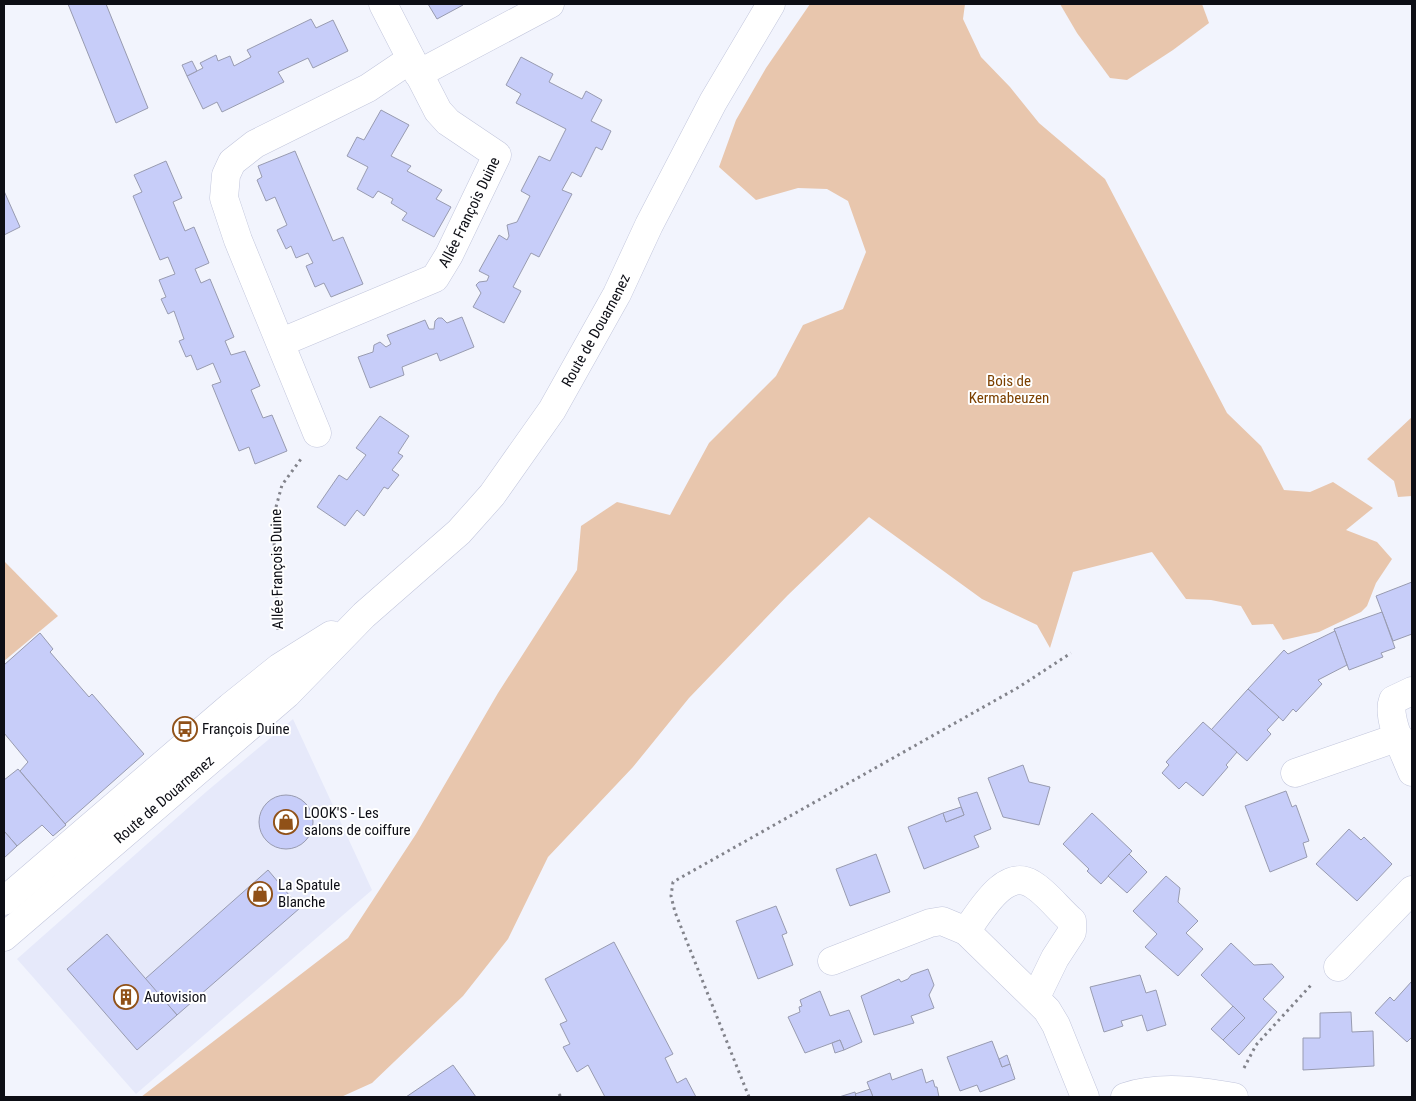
<svg xmlns="http://www.w3.org/2000/svg" width="1416" height="1101" viewBox="0 0 1416 1101" font-family="'Roboto Condensed',sans-serif">
  <style>
    .built { fill: #e6e9fa }
    .green { fill: #e8c6ad }
    .building { fill: #c7cdf9; stroke: #989bb0 }
    .lines { fill: none; stroke-linecap: round; stroke-linejoin: round }
    .street-casing { stroke: #c2c6dc; stroke-width: 29 }
    .secondary-casing { stroke: #c2c6dc; stroke-width: 29 }
    .path { stroke: #82838b; stroke-width: 3; stroke-dasharray: 2.5 4; stroke-linecap: butt }
    .street { stroke: #fff; stroke-width: 28 }
    .secondary { stroke: #fff; stroke-width: 28 }
    .labels { text-anchor: middle; stroke-width: 4; stroke-linejoin: round; paint-order: stroke }
    .street-label { font-size: 15px; fill: #0d0e15; stroke: #fff }
    .park-label { font-size: 15px; fill: #7c4000; stroke: #fff }
    .poi-label { font-size: 15px; fill: #0d0e15; stroke: #fff; text-anchor: start }
  </style>
  <rect width="100%" height="100%" fill="#f2f4fd"/>
  <path class="built" d="M293 719 372 890 136 1094 17 959 206 792Z"/>
  <g class="green">
    <path d="M810 4H965L963 19 981 57 1010 87 1039 123 1105 179 1227 413 1261 446 1284 490 1310 492 1333 482 1373 508 1346 530 1377 542 1392 559 1376 583 1367 606 1361 612 1319 632 1283 640 1273 624 1252 625 1241 606 1211 600 1186 599 1152 552 1073 572 1050 648 1037 625 982 599 869 517 788 595 689 698 633 767 548 857 508 939 463 996 372 1083 341 1097H141L348 938 416 834 498 693 577 570 581 526 617 502 670 515 709 443 776 376 803 325 843 309 866 252 848 201 827 189 798 188 756 200 719 167 736 120 766 68Z"/>
    <path d="M1060 4H1202L1209 23 1173 50 1127 80 1110 78 1077 33Z"/>
    <path d="M1412 417V496L1398 497 1394 481 1367 459Z"/>
    <path d="M4 561 58 616 4 661Z"/>
  </g>
  <g class="building">
    <path d="M68 4H106L148 108 116 123Z"/>
    <path d="M428 4H463V5L437 19Z"/>
    <path d="M311 19 316 28 333 20 348 51 313 68 308 58 278 72 284 82 222 112 217 102 203 109 187 76 203 68 200 63 216 55 218 61 230 56 234 66 251 57 247 50Z"/>
    <path d="M521 57 553 74 549 82 582 99 586 91 602 100 591 121 611 131 602 150 596 147 581 177 572 172 562 190 572 194 539 257 531 253 513 287 521 291 504 323 473 307 481 293 476 285 479 282 487 281 489 276 479 271 499 235 507 240 509 236 507 225 517 222 530 196 521 191 539 156 550 161 566 129 516 103 521 94 506 85Z"/>
    <path d="M192 61 197 71 187 76 182 65Z"/>
    <path d="M381 110 409 125 391 156 411 166 407 171 442 190 436 199 451 207 434 237 402 220 407 213 391 203 393 199 378 191 373 198 357 189 368 167 347 156 357 137 364 140Z"/>
    <path d="M295 151 333 241 343 237 363 284 331 297 324 283 315 287 306 266 313 263 308 253 296 258 291 246 286 249 277 230 287 225 275 197 266 201 257 180 262 177 258 166Z"/>
    <path d="M166 161 182 198 173 202 185 231 194 227 209 263 195 269 201 283 210 279 234 337 225 341 231 355 245 351 260 386 251 390 263 418 272 415 287 451 255 464 249 447 239 451 212 385 221 382 213 363 197 370 191 355 186 357 179 341 184 339 174 311 168 314 161 299 166 297 159 280 175 274 168 257 160 260 133 196 142 192 134 175Z"/>
    <path d="M4 191 20 227 4 235Z"/>
    <path d="M462 317 474 347 440 361 437 353 402 367 404 375 370 388 358 357 373 352 374 345 380 342 386 347 391 344 387 335 425 320 429 329H434L435 321 438 318H442L447 323Z"/>
    <path d="M380 416 409 436 398 453 403 456 392 470 399 475 388 489 384 487 364 516 357 510 345 526 317 507 339 475 347 480 366 455 356 448Z"/>
    <path d="M1412 582V634L1393 641 1376 596Z"/>
    <path d="M1382 612 1395 648 1381 653 1383 657 1349 670 1334 629Z"/>
    <path d="M1335 631 1347 665 1318 680 1322 684 1296 712 1293 709 1283 721 1248 689 1284 650 1288 654Z"/>
    <path d="M40 633 53 649 50 652 89 697 92 694 144 754 65 824 20 771 28 762 4 733V665Z"/>
    <path d="M1248 689 1279 717 1267 730 1271 734 1247 761 1211 730Z"/>
    <path d="M1203 722 1237 752 1226 765 1228 767 1203 796 1186 782 1179 789 1162 773 1169 765 1166 762Z"/>
    <path d="M1023 765 1029 782 1050 787 1039 825 1003 817 988 778Z"/>
    <path d="M18 769 66 825 53 836 42 825 17 846 4 831V780Z"/>
    <path d="M1286 791 1292 807 1296 805 1309 841 1303 843 1307 857 1270 872 1245 806Z"/>
    <path d="M977 792 991 829 974 836 979 847 924 869 908 827 943 813 946 822 964 815 958 798Z"/>
    <circle cx="286" cy="822" r="27"/>
    <path d="M961 807 964 815 946 822 943 813Z"/>
    <path d="M1092 813 1132 851 1101 884 1087 871 1089 869 1063 844Z"/>
    <path d="M1349 829 1361 840 1364 837 1392 864 1357 901 1316 864Z"/>
    <path d="M4 831 17 846 4 858Z"/>
    <path d="M876 854 890 892 850 906 836 869Z"/>
    <path d="M1129 854 1147 872 1127 893 1108 876Z"/>
    <path d="M268 870 300 908 177 1015 145 979Z"/>
    <path d="M1166 876 1180 888 1178 902 1198 921 1186 933 1203 949 1178 976 1145 947 1157 934 1133 911Z"/>
    <path d="M776 906 787 933 782 935 793 965 758 979 736 921Z"/>
    <path d="M107 934 177 1015 137 1050 67 969Z"/>
    <path d="M614 942 673 1054 665 1058 677 1083 686 1078 696 1097H605L588 1065 577 1072 563 1047 570 1044 560 1024 567 1021 545 979Z"/>
    <path d="M1231 943 1254 965 1272 964 1284 977 1263 999 1277 1012 1239 1055 1223 1040 1245 1018 1201 975Z"/>
    <path d="M928 969 934 985 929 995 934 1008 911 1016 914 1023 874 1035 861 996 899 979 901 982 908 979 911 975Z"/>
    <path d="M1140 975 1146 993 1156 990 1166 1025 1147 1031 1142 1015 1121 1021 1123 1026 1104 1032 1090 987Z"/>
    <path d="M1412 981V1037L1407 1042 1375 1013 1390 997 1394 1001Z"/>
    <path d="M820 991 830 1016 849 1010 862 1042 844 1050 840 1040 805 1053 788 1017 800 1012 799 1007 802 1006 800 1000Z"/>
    <path d="M1233 1006 1245 1018 1223 1040 1211 1029Z"/>
    <path d="M1351 1012 1352 1032 1373 1031 1374 1066 1303 1070V1038H1320V1013Z"/>
    <path d="M840 1040 844 1050 835 1053 832 1043Z"/>
    <path d="M992 1041 1002 1067 1010 1064 1015 1079 980 1092 977 1085 960 1091 947 1057Z"/>
    <path d="M1007 1055 1010 1064 1002 1067 999 1059Z"/>
    <path d="M453 1065 476 1097H406Z"/>
    <path d="M922 1069 926 1083 933 1080 935 1087H937L939 1097H873L867 1082 890 1073 892 1080Z"/>
    <path d="M870 1089 873 1097H856L855 1094Z"/>
    <path d="M855 1092 856 1097H839Z"/>
  </g>
  <g class="lines">
    <defs>
      <g id="street">
        <path d="M418 74 550 4"/>
        <path id="s1" d="M282 342 435 278 449 255 497 155 448 122 438 111 383 4"/>
        <path d="M317 433 238 240 224 198 226 175 232 162 255 144 368 88 411 59"/>
        <path d="M1412 691 1393 700C1386 718 1405 754 1412 772"/>
        <path d="M1295 773 1399 737"/>
        <path d="M832 961 930 923 942 921 966 931"/>
        <path d="M1338 967 1412 890"/>
        <path d="M1036 997 1055 958 1072 932V921C1059 910 1046 892 1032 884 1004 867 980 913 966 931L1047 1010 1056 1025 1085 1097"/>
        <path d="M1125 1097C1161 1085 1198 1091 1234 1097"/>
      </g>
      <g id="secondary">
        <path d="M4 901 230 707 280 667 331 635"/>
        <path id="s2" d="M4 937 287 694 364 615 459 532 492 495 552 410 617 294 649 225 713 102 771 4"/>
      </g>
    </defs>
    <use href="#street" class="street-casing"/>
    <use href="#secondary" class="secondary-casing"/>
    <g class="path">
      <path d="M278 630 273 518 282 485 301 459"/>
      <path d="M1244 1068 1256 1045 1312 984"/>
      <path d="M559 1094 561 1097"/>
      <path d="M749 1097 675 912 671 896 673 882 1019 687 1071 653"/>
    </g>
    <use href="#street" class="street"/>
    <use href="#secondary" class="secondary"/>
  </g>
  <defs>
    <symbol id="bus-ring" viewBox="-11 -11 22 22"><circle r="9.5" fill="#fff" stroke="#905118" stroke-width="1.5"/><path d="M-5-6H5V4H4V6H2V4H-2V6H-4V4H-5ZM-3.5-4V0h7V-4ZM-3.5 1.2v1.5H-2V1.2ZM2 1.2v1.5H3.5V1.2Z" fill="#905118"/></symbol>
    <symbol id="shop-ring" viewBox="-11 -11 22 22"><circle r="9.5" fill="#fff" stroke="#905118" stroke-width="1.5"/><path d="M-5-2.5h2.3a2.7 3.5 0 0 1 5.4 0H5L5.5 6h-11ZM-1.5-2.5h3a1.5 2.3 0 0 0-3 0Z" fill="#905118"/></symbol>
    <symbol id="building-ring" viewBox="-11 -11 22 22"><circle r="9.5" fill="#fff" stroke="#905118" stroke-width="1.5"/><path d="M-4-6H4V6H1V3H-1V6H-4ZM-2.5-4.3h1.7v1.8h-1.7ZM.8-4.3h1.7v1.8H.8ZM-2.5-1h1.7V.8h-1.7ZM.8-1h1.7V.8H.8Z" fill="#905118"/></symbol>
  </defs>
  <g fill-rule="evenodd">
    <use href="#bus-ring" x="171" y="715" width="28" height="28"/>
    <use href="#shop-ring" x="272" y="808" width="28" height="28"/>
    <use href="#shop-ring" x="246" y="880" width="28" height="28"/>
    <use href="#building-ring" x="112" y="983" width="28" height="28"/>
  </g>
  <g class="labels">
    <g class="street-label">
      <text dy="5" stroke="none"><textPath href="#s1" startOffset="240">Allée François Duine</textPath></text>
      <text dy="5" stroke="none"><textPath href="#s2" startOffset="854">Route de Douarnenez</textPath></text>
      <text transform="translate(277 569) rotate(-91)" y="5">Allée François Duine</text>
      <text dy="5" stroke="none"><textPath href="#s2" startOffset="211">Route de Douarnenez</textPath></text>
    </g>
    <g class="park-label">
      <text x="1009" y="386">Bois de<tspan x="1009" dy="17">Kermabeuzen</tspan></text>
    </g>
    <g class="poi-label">
      <text x="202" y="734">François Duine</text>
      <text x="304" y="818">LOOK'S - Les<tspan x="304" dy="17">salons de coiffure</tspan></text>
      <text x="278" y="890">La Spatule<tspan x="278" dy="17">Blanche</tspan></text>
      <text x="144" y="1002">Autovision</text>
    </g>
  </g>
  <rect width="1416" height="1101" fill="none" stroke="#0d0e15" stroke-width="10"/>
</svg>
